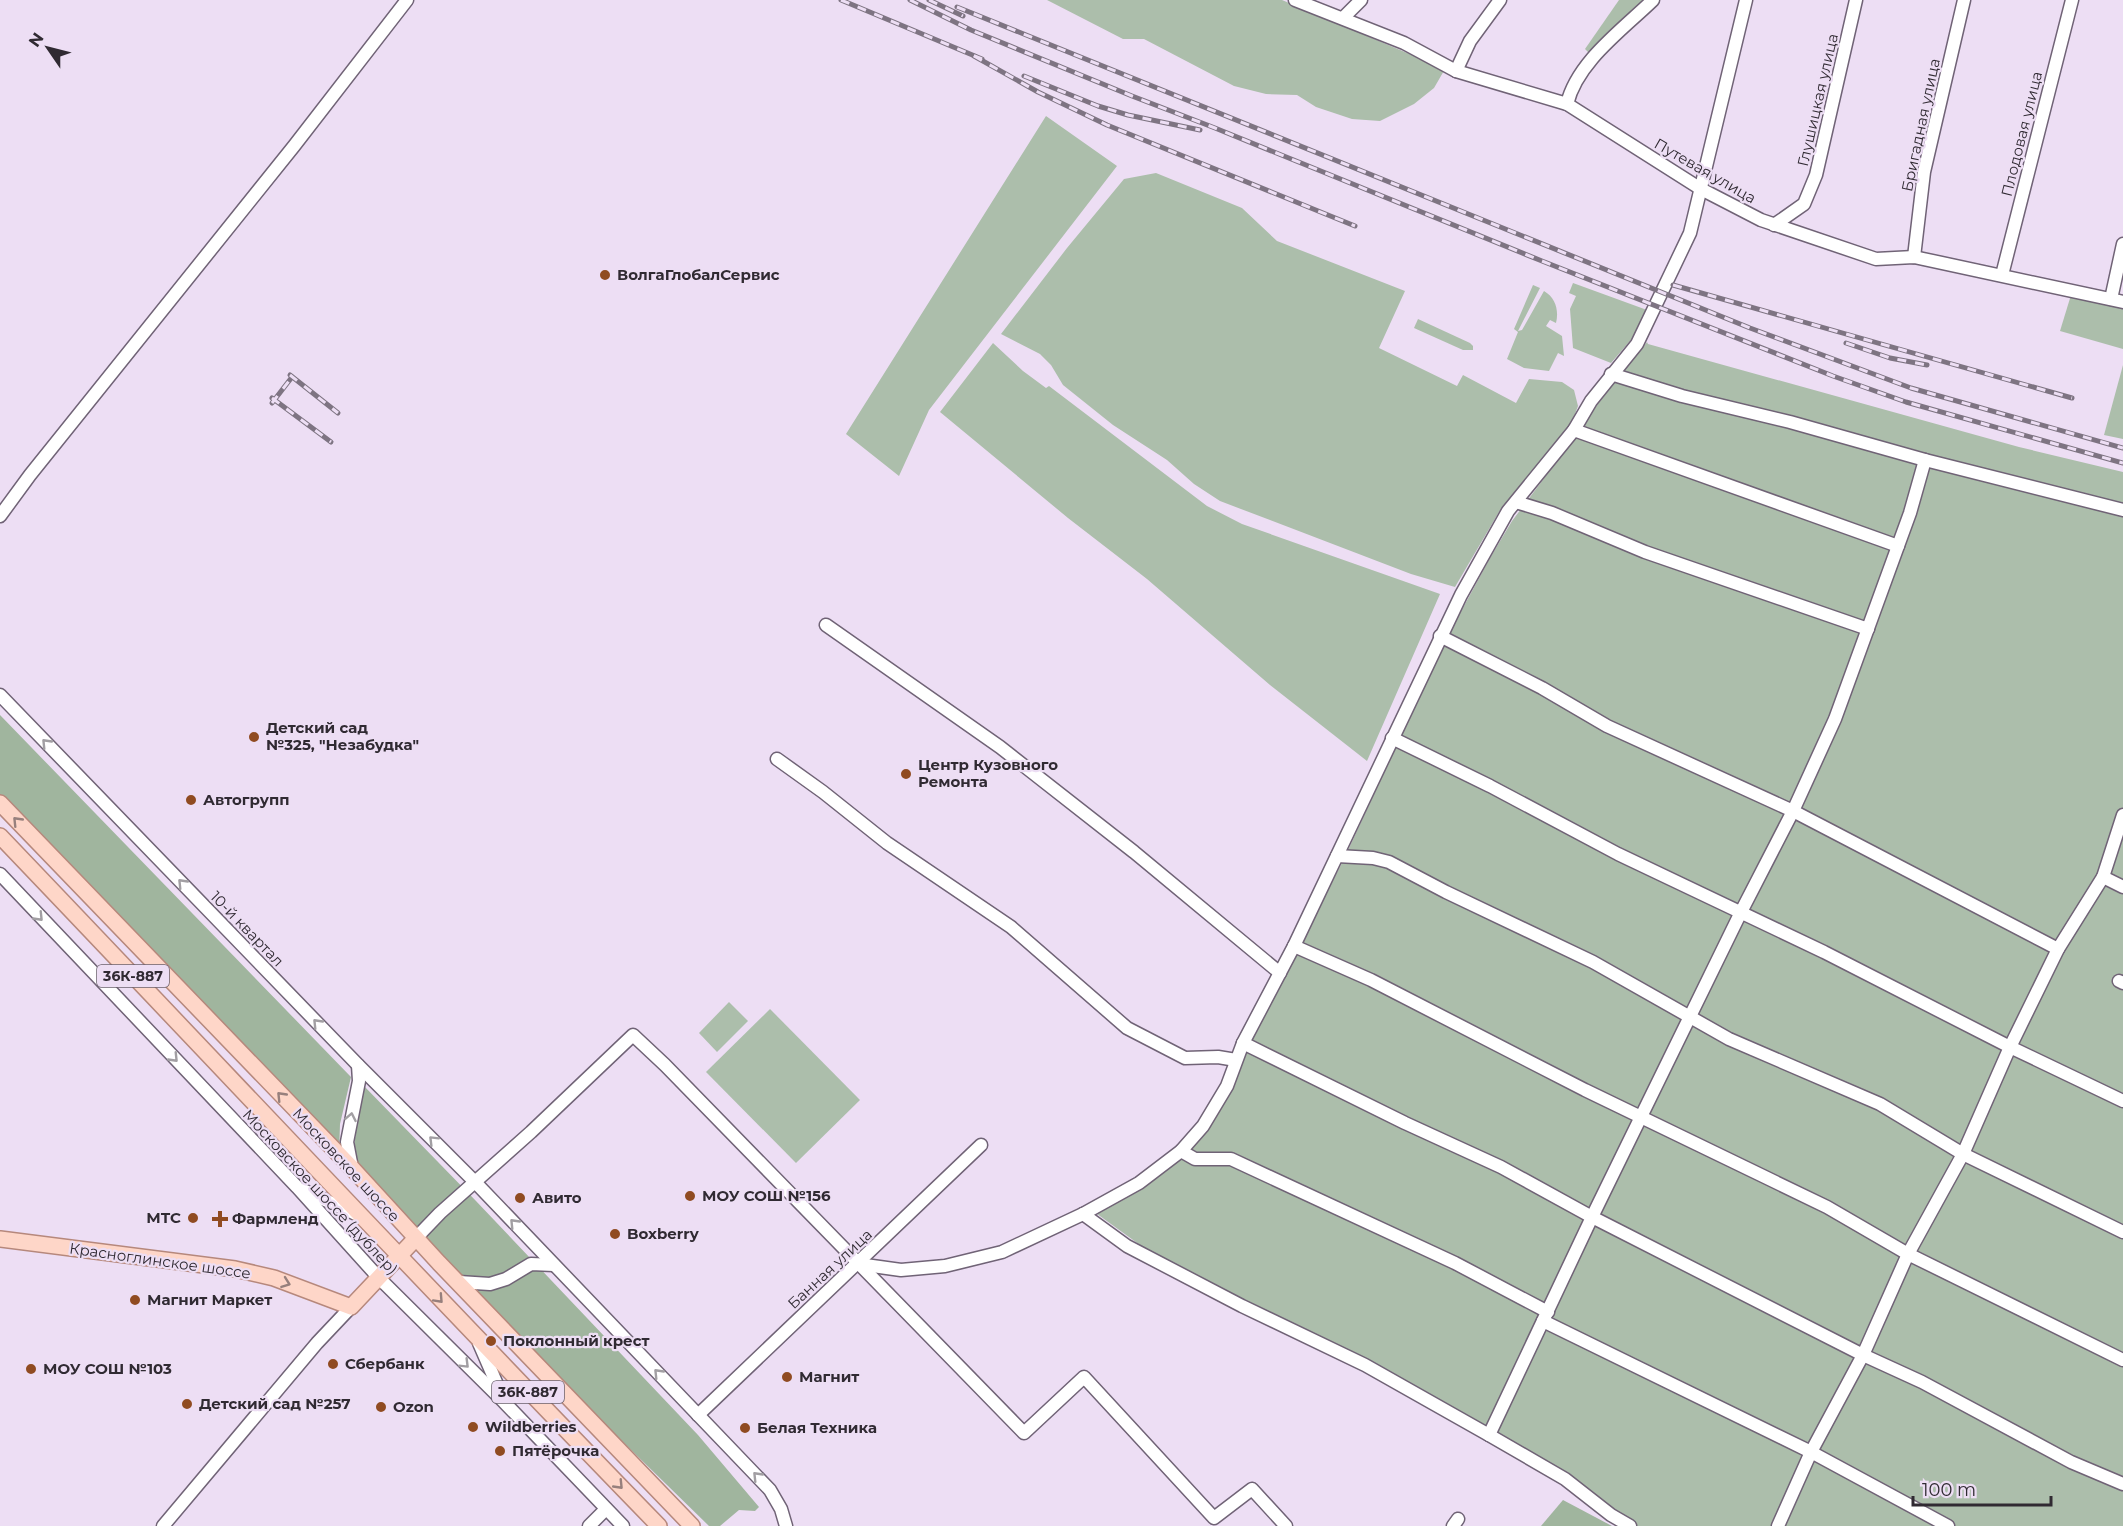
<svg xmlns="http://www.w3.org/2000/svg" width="2123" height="1526" viewBox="0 0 2123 1526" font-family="Montserrat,sans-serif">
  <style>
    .green { fill: #acbeab }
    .forest { fill: #a0b59e }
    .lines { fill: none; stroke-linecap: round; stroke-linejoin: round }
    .minor-casing { stroke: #706376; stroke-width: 15 }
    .major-casing { stroke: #b6887c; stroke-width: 18 }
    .minor { stroke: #fff; stroke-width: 12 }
    .major { stroke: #fed6c8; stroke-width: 15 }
    .rail-casing { stroke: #7e7482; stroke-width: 5 }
    .rail { stroke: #eddef4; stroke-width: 3; stroke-dasharray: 9; stroke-linecap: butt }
    .oneway { stroke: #a29fa3 }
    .oneway2 { stroke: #97807d }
    .poi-dot { fill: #904b21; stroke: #eddef4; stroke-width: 2 }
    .labels { text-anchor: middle; stroke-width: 4.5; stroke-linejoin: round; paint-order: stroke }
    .shield { fill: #eddef4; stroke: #69606c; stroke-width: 1.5 }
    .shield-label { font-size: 14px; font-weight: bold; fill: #302a32 }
    .street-label { font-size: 15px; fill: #302a32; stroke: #eddef4 }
    .poi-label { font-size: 15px; font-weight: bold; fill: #302a32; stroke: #eddef4; text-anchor: start }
  </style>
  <rect width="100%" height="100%" fill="#eddef4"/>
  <g class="green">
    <path d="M1047 0H1282L1445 69 1434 88 1414 104 1380 121 1352 119 1316 107 1297 95 1266 94 1234 86 1144 39H1123Z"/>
    <path d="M1619 0H1647L1589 53 1585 49Z"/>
    <path d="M1046 116 1117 166 929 410 899 476 846 434Z"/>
    <path d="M1156 173 1242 208 1277 241 1405 291 1379 348 1457 386 1463 375 1516 403 1529 379 1562 382 1574 390 1578 406 1572 422 1499 512 1455 587 1411 574 1220 501 1194 484 1167 460 1113 425 1063 385 1051 365 1040 354 1001 334 1067 248 1124 179Z"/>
    <path d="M1573 283 1647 310 1636 334 1611 363 1573 348 1570 309 1576 296 1569 293Z"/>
    <path d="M1533 285 1540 288 1518 331 1522 330 1544 291C1556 298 1559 311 1556 323L1550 320 1546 326 1562 336 1564 356 1558 353 1549 371 1524 368 1507 359 1518 332 1514 329Z"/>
    <path d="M2071 295 2123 308V349L2060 331Z"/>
    <path d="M1418 319 1470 343 1473 346V350H1463L1414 328Z"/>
    <path d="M1647 342 1648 344 2019 447 2123 472V1526H1636L1551 1465 1189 1276 1140 1245 1093 1211 1141 1186 1217 1107 1343 861 1445 641 1490 558 1512 521 1584 425 1597 405Z"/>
    <path d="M993 343 1023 371 1046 388 1049 386 1207 506 1242 524 1440 594 1367 761 1270 685 1147 579 1068 518 940 412Z"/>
    <path d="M2123 365V439L2104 435Z"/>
    <path d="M729 1002 748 1021 717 1052 699 1033Z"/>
    <path d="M770 1009 860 1100 796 1163 706 1072Z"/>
  </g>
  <g class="forest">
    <path d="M0 715 351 1077 340 1124 339 1155 0 803Z"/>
    <path d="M363 1085 476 1201 698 1435 759 1507 755 1511 739 1510 720 1526H709L459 1282 358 1174 353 1152Z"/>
    <path d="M1563 1500 1612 1526H1541Z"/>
  </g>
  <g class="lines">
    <defs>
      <g id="minor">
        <path d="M1295 0 1404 43 1456 71 1567 104 1701 189 1761 220 1876 259 1914 257 2123 302"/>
        <path d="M1343 18 1361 0"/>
        <path d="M1456 71 1470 41 1500 0"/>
        <path d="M1567 104C1577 62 1622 30 1653 0"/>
        <path d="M1774 225 1804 204 1816 175 1856 0"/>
        <path d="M1914 257 1924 172 1964 0"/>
        <path d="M2002 275 2072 0"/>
        <path d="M2111 299 2123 244"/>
        <path d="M1611 374 1682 396 1790 422 1925 460 2123 510"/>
        <path d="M1574 430 1898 546"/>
        <path d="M1516 502 1552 513 1645 552 1868 629"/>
        <path d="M0 516 30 475 294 146 407 0"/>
        <path d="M826 625 1000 747 1134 852 1280 973"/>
        <path d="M1440 636 1542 688 1607 726 1793 811 2058 949"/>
        <path d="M0 695 358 1065 475 1182 770 1490 781 1509 786 1526"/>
        <path d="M1392 738 1490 786 1618 854 1824 952 2010 1047 2123 1101"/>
        <path d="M777 759 823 792 887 843 1011 927 1127 1028 1185 1058 1218 1057 1236 1060"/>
        <path d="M1337 856 1373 858 1389 862 1446 892 1593 962 1729 1039 1880 1104 1963 1154 2123 1232"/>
        <path d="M0 874 297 1187 379 1278 504 1402 623 1526"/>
        <path d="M2103 877 2123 887"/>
        <path d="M1294 946 1371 980 1585 1090 1827 1207 1908 1254 2123 1360"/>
        <path d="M2119 981 2123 983"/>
        <path d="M1243 1043 1405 1123 1501 1167 1592 1217 1863 1355 1922 1382 2071 1462 2123 1484"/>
        <path d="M1181 1151 1195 1159H1231L1455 1263 1548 1312"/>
        <path d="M352 1168 347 1142 359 1081 358 1065"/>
        <path d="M303 1190 358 1215"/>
        <path d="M1083 1214 1127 1246 1242 1306 1365 1365 1489 1435 1565 1479 1611 1515 1630 1526"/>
        <path d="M416 1238 440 1213 531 1132 633 1035 665 1065 1024 1433 1084 1377 1214 1518 1252 1489 1286 1526"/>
        <path d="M858 1264 901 1270 945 1266 1002 1252 1083 1214 1139 1183 1181 1151 1203 1126 1227 1086 1243 1043 1294 946 1461 595 1508 511 1574 430 1591 401 1637 344 1690 233 1746 0"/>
        <path d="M459 1282 490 1284 506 1279 531 1264 554 1265"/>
        <path d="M1543 1321 1811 1452 1948 1526"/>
        <path d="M479 1343 502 1396"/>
        <path d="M698 1415 981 1145"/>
        <path d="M1489 1435 1592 1217 1741 912 1793 811 1835 719 1910 513 1925 460"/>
        <path d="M163 1526 317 1343 351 1307"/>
        <path d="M589 1526 606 1509"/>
        <path d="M1453 1526 1458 1519"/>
        <path d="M1778 1526 1811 1452 1863 1355 1908 1254 1963 1154 2010 1047 2058 949 2103 877 2123 815"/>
      </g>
      <g id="major">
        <path d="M0 803 352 1168 439 1263 692 1526"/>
        <path d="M0 836C220 1066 437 1298 659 1526"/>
        <path d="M0 1239 235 1269 274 1278 351 1307 416 1238"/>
      </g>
    </defs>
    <use href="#minor" class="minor-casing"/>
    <use href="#major" class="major-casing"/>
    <use href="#minor" class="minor"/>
    <use href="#major" class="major"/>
    <defs>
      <g id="rail">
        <path d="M841 0 982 59"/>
        <path d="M910 0 971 30 1132 96 1215 128 1542 261 1833 376 1906 402 2123 463"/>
        <path d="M929 0 963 16"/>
        <path d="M957 7 1750 328 1911 388 2123 448"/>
        <path d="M974 56 1038 92 1107 125 1355 226"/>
        <path d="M1024 76 1098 106 1128 115 1200 130"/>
        <path d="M1673 285 2072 398"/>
        <path d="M1846 343 1890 358 1927 365"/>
        <path d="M290 375 338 413"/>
        <path d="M272 398 331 442"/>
        <path d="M272 403 292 377"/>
      </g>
    </defs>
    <use href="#rail" class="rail-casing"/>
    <use href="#rail" class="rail"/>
  </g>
  <defs><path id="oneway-chevron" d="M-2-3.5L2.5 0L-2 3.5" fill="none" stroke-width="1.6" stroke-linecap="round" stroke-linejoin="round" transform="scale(1.5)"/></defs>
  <g class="oneway">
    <use href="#oneway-chevron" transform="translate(46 743) rotate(-134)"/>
    <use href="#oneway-chevron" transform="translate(182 883) rotate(-134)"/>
    <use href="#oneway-chevron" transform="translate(39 917) rotate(46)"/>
    <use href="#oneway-chevron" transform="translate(317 1023) rotate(-134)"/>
    <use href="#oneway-chevron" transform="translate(174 1058) rotate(46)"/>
    <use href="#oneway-chevron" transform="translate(351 1117) rotate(-79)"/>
    <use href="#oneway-chevron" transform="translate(433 1140) rotate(-135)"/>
    <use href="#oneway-chevron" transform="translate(514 1223) rotate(-134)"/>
    <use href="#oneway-chevron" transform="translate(465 1364) rotate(45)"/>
    <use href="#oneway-chevron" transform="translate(658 1373) rotate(-134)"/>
    <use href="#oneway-chevron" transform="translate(757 1476) rotate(-134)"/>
  </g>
  <g class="oneway2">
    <use href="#oneway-chevron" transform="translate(17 821) rotate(-134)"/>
    <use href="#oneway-chevron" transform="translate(281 1096) rotate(-134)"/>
    <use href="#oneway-chevron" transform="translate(286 1283) rotate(20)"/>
    <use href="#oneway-chevron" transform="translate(439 1299) rotate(47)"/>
    <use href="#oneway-chevron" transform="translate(619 1485) rotate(46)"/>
  </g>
  <g class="poi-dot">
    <circle cx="605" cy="275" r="6"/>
    <circle cx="254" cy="737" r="6"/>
    <circle cx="906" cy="774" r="6"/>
    <circle cx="191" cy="800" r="6"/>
    <circle cx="690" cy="1196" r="6"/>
    <circle cx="520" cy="1198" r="6"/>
    <circle cx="193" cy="1218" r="6"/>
    <path d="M217 1210h6v6h6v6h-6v6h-6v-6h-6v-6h6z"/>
    <circle cx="615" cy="1234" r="6"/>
    <circle cx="135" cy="1300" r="6"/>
    <circle cx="491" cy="1341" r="6"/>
    <circle cx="333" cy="1364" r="6"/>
    <circle cx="31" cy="1369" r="6"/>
    <circle cx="787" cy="1377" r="6"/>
    <circle cx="187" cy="1404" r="6"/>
    <circle cx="381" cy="1407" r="6"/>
    <circle cx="473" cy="1427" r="6"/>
    <circle cx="745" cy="1428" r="6"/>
    <circle cx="500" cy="1451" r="6"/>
  </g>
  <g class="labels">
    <g class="shield">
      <rect x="97" y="965" width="72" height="22" rx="4.5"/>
      <rect x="492" y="1381" width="72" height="22" rx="4.5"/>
    </g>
    <g class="shield-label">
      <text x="133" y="981">36К-887</text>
      <text x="528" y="1397">36К-887</text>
    </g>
    <g class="street-label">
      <text transform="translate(1818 100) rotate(-77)" y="5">Глушицкая улица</text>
      <text transform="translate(1921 125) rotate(-78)" y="5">Бригадная улица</text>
      <text transform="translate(2022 134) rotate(-76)" y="5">Плодовая улица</text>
      <text transform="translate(1705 171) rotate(30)" y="5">Путевая улица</text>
      <text transform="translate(247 929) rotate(46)" y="5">10-й квартал</text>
      <text transform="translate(346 1165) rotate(47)" y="5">Московское шоссе</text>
      <text transform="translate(320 1192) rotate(47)" y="5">Московское шоссе (дублер)</text>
      <text transform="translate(160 1261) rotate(8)" y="5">Красноглинское шоссе</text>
      <text transform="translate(830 1269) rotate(-43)" y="5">Банная улица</text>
    </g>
    <g class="poi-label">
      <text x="617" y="280">ВолгаГлобалСервис</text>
      <text x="266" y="733">Детский сад<tspan x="266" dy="17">№325, "Незабудка"</tspan></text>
      <text x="918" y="770">Центр Кузовного<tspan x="918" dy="17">Ремонта</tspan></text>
      <text x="203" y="805">Автогрупп</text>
      <text x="702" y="1201">МОУ СОШ №156</text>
      <text x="532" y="1203">Авито</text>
      <text x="181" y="1223" text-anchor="end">МТС</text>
      <text x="232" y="1224">Фармленд</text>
      <text x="627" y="1239">Boxberry</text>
      <text x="147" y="1305">Магнит Маркет</text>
      <text x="503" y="1346">Поклонный крест</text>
      <text x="345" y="1369">Сбербанк</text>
      <text x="43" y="1374">МОУ СОШ №103</text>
      <text x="799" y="1382">Магнит</text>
      <text x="199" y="1409">Детский сад №257</text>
      <text x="393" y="1412">Ozon</text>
      <text x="485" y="1432">Wildberries</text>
      <text x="757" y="1433">Белая Техника</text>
      <text x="512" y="1456">Пятёрочка</text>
    </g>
  </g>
  <g transform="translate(48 48) rotate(305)" stroke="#eddef4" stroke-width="4.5" paint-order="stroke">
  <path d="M0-4.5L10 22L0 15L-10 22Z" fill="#302a32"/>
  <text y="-9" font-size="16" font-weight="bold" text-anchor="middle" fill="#302a32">N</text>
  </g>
  <path d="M1913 1496v9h138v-9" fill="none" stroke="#302a32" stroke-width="3"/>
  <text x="1922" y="1496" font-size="18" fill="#302a32" stroke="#eddef4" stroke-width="4.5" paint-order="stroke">100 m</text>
</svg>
